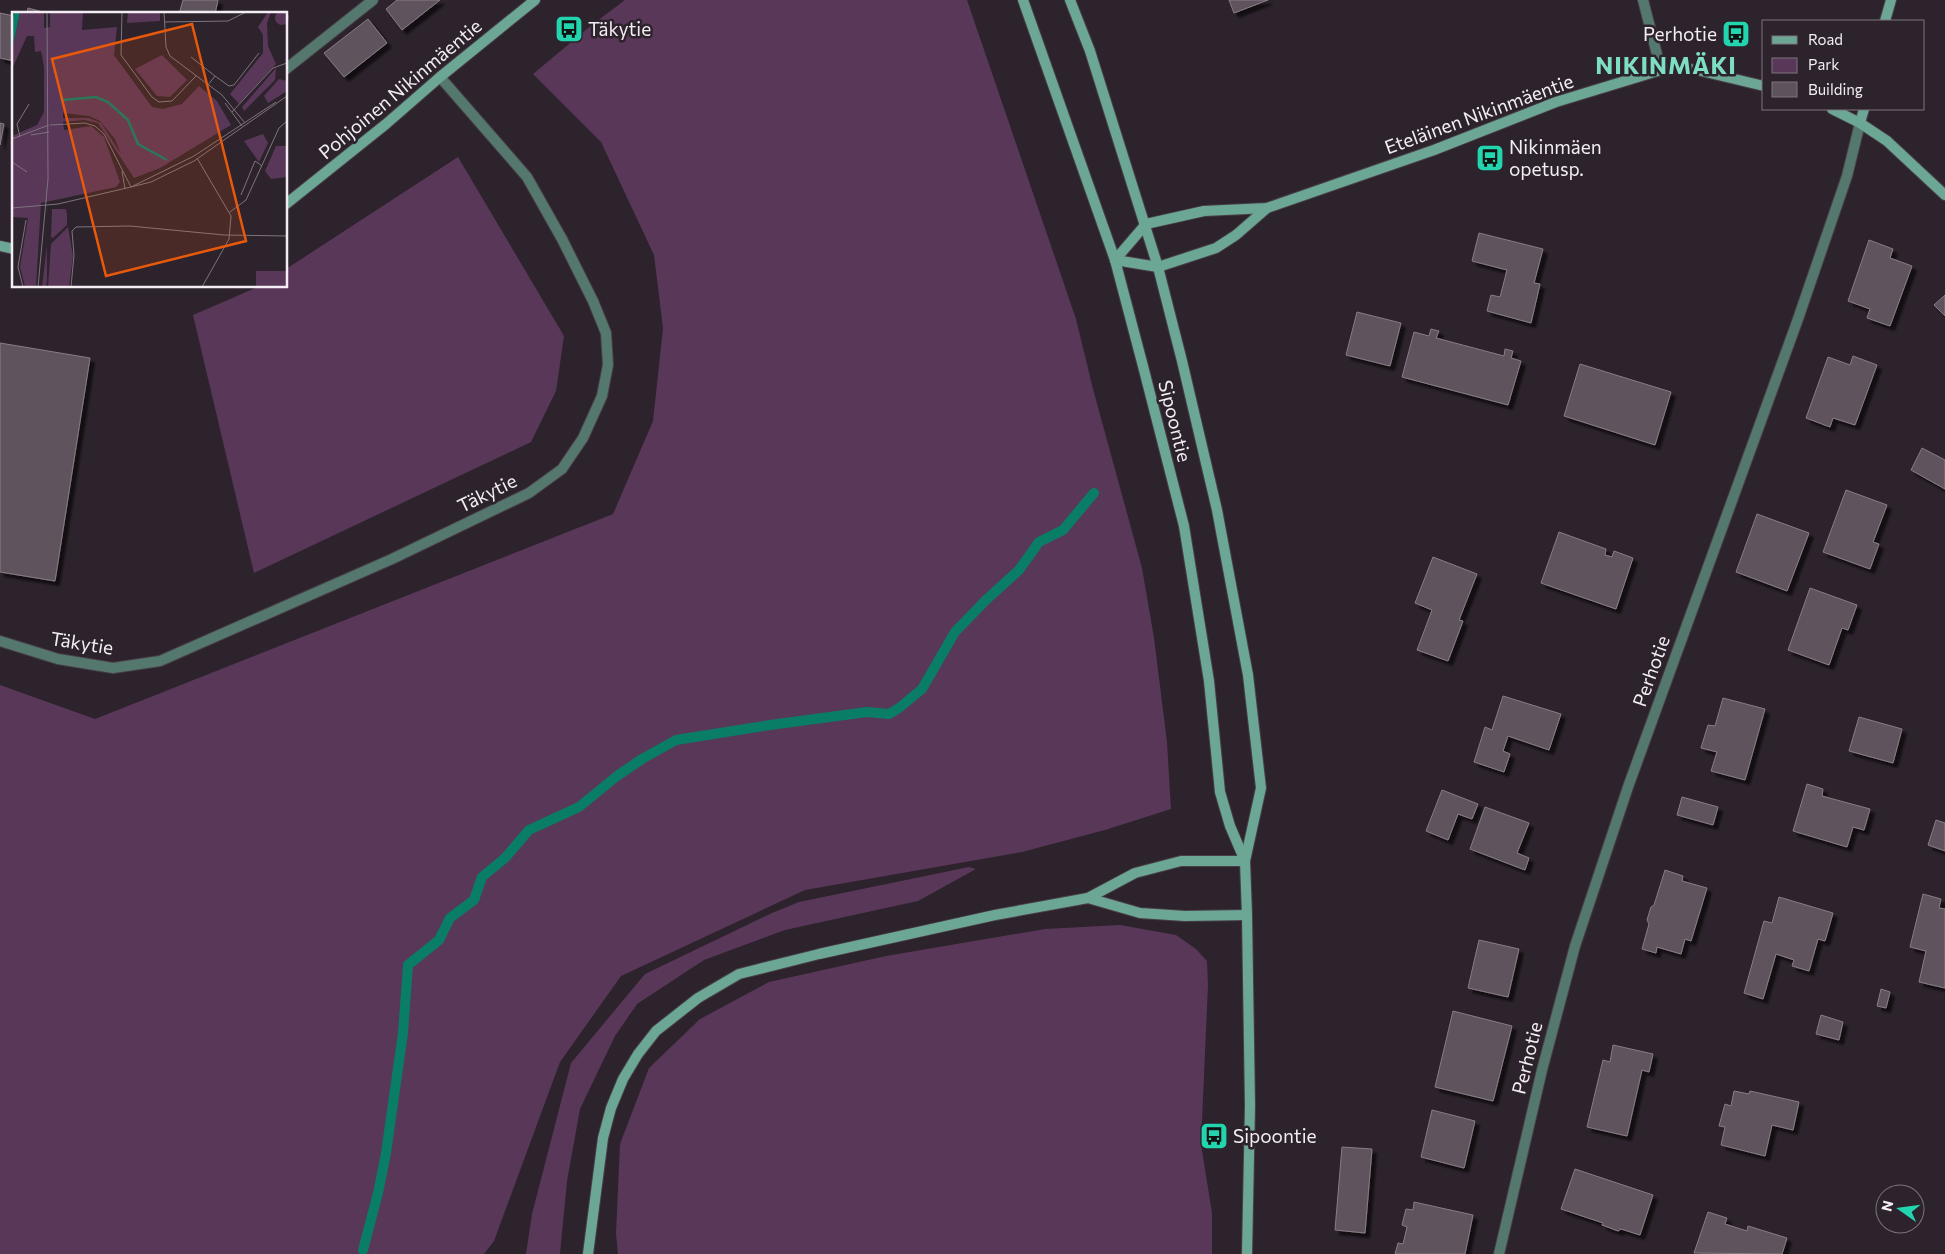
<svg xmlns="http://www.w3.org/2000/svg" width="1945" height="1254" viewBox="0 0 1945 1254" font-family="Commissioner,sans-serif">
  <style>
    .green { fill: #593758 }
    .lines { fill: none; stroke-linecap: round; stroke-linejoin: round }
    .stream { stroke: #0a7d66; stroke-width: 10 }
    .building { fill: #5e525d; stroke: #897d88; filter: url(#shadow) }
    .lane-casing { stroke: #493f48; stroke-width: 12 }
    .street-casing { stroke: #493f48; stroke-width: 12 }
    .secondary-casing { stroke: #493f48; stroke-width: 12 }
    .lane { stroke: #54786d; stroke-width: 10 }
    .street { stroke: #54786d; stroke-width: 10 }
    .secondary { stroke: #6ca795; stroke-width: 10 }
    .labels { text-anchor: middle; stroke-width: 5; stroke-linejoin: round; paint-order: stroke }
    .poi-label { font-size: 19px; fill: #f4eef4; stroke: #2d232c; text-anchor: start }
    .street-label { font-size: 19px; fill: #f4eef4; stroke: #2d232c }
    .district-label { font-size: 24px; font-weight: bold; letter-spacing: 1px; fill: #7edec3; stroke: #2d232c }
    .inset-river { fill: none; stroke: #0a7d66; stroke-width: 2.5 }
    .inset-road { fill: none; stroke: #7d747c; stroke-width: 1 }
    .view { fill: #e8590c; fill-opacity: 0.15; stroke: #e8590c; stroke-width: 2.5 }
    .inset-edge { fill: none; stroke: #f4eef4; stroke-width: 2.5 }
  </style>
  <defs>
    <filter id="shadow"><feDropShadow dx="4.5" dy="4.5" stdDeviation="1" flood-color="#0009"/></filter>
  </defs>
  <rect width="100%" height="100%" fill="#2d232c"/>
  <g class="green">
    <path d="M625 0H967L1076 319 1093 389 1142 568 1154 638 1167 742 1171 809 1105 830 1022 852 805 890 621 976 560 1062 494 1241 484 1254H0V685L95 719 613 514 653 421 663 328 654 255 601 142 533 74 593 24Z"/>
    <path d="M458 157 564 336 556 391 531 442 254 573 193 315 260 286H286V269Z"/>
    <path d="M969 867 976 869 918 901 785 930 704 960 637 1004 615 1036 580 1109 567 1181 560 1254H526L532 1214 571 1063 645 974 772 913 799 902Z"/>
    <path d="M1120 925 1176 935 1196 949 1207 961 1208 985 1201 1144 1212 1213V1254H618L616 1234 620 1144 649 1068 700 1019 769 982 886 956 1045 929Z"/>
  </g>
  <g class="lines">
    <path class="stream" d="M363 1250 378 1193 386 1153 403 1033 408 965 439 940 450 918 474 900 482 877 505 858 529 830 579 807 617 776 642 759 676 740 770 725 837 716 867 712 889 714 899 708 922 689 955 632 986 600 1019 570 1039 542 1063 530 1094 493"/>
  </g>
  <g class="building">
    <path d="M183 0H218L215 14H179Z"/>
    <path d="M397 0H440L402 30 386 9Z"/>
    <path d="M1229 0H1268L1234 13Z"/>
    <path d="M28 8 50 14H27Z"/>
    <path d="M0 13 14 16V61L0 58Z"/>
    <path d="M368 19 387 43 344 77 324 53Z"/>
    <path d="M0 123 4 124 0 145Z"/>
    <path d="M1479 233 1543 249 1534 283 1540 284 1531 323 1487 311 1491 295 1500 297 1507 270 1472 261Z"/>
    <path d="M1869 240 1893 249 1890 258 1912 266 1890 326 1867 318 1870 309 1848 301Z"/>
    <path d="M1945 295V316L1934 305Z"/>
    <path d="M1357 312 1401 323 1390 366 1346 355Z"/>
    <path d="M1431 329 1439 331 1436 338 1504 356 1505 349 1513 351 1511 358 1521 361 1508 405 1402 377 1414 332 1429 336Z"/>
    <path d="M0 343 90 358 55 581 0 572Z"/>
    <path d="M1853 356 1877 365 1855 425 1833 418 1830 427 1806 418 1828 357 1850 365Z"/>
    <path d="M1580 364 1671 392 1655 445 1564 416Z"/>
    <path d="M1922 448 1945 460V489L1911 470Z"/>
    <path d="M1846 490 1887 505 1873 542 1879 544 1870 569 1823 552Z"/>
    <path d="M1757 514 1809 533 1787 591 1736 572Z"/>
    <path d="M1559 532 1606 549 1605 555 1612 557 1614 551 1633 558 1616 609 1541 583Z"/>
    <path d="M1433 557 1477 574 1459 620 1463 621 1448 661 1417 650 1432 610 1415 603Z"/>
    <path d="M1810 588 1857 605 1848 630 1842 628 1829 665 1788 650Z"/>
    <path d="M1503 696 1561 714 1549 750 1508 736 1503 751 1510 754 1504 772 1474 762 1485 727 1492 730Z"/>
    <path d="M1723 698 1765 709 1745 780 1711 771 1717 752 1701 748 1708 725 1715 726Z"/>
    <path d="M1859 717 1902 729 1893 763 1849 751Z"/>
    <path d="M1807 784 1823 789 1822 796 1870 809 1864 830 1853 827 1847 847 1793 831Z"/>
    <path d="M1442 790 1478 804 1472 819 1458 814 1448 840 1426 831Z"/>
    <path d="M1682 797 1718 807 1713 825 1677 815Z"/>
    <path d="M1485 807 1529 823 1517 853 1529 858 1525 870 1470 849Z"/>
    <path d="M1936 820 1945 823V851L1928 845Z"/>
    <path d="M1665 870 1683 876 1682 881 1707 888 1691 941 1685 939 1681 954 1657 947 1656 953 1642 949 1649 924 1647 920 1651 907 1654 905Z"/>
    <path d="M1923 894 1941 899 1939 908 1945 909V988L1919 982 1926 951 1910 947Z"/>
    <path d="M1779 897 1833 913 1825 941 1818 939 1809 971 1792 966 1794 960 1776 954 1763 999 1744 993 1764 921 1772 923Z"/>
    <path d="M1479 940 1519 949 1508 997 1468 988Z"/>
    <path d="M1881 989 1890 992 1886 1008 1877 1006Z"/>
    <path d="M1453 1011 1512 1026 1493 1101 1435 1087Z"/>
    <path d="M1821 1015 1843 1022 1839 1040 1816 1034Z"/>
    <path d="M1613 1045 1653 1054 1649 1072 1642 1070 1627 1136 1587 1127 1603 1060 1610 1062Z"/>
    <path d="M1734 1091 1749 1094 1750 1091 1799 1102 1793 1130 1772 1125 1765 1156 1721 1145 1725 1127 1719 1126 1725 1104 1731 1106Z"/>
    <path d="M1432 1110 1475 1121 1464 1168 1421 1157Z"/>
    <path d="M1342 1147 1372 1149 1365 1233 1335 1230Z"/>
    <path d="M1575 1169 1653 1195 1640 1235 1621 1229 1618 1231 1602 1225 1603 1223 1561 1209Z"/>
    <path d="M1414 1202 1473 1215 1465 1254H1395L1398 1243 1403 1244 1407 1227 1402 1225 1406 1209 1413 1210Z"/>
    <path d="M1708 1212 1727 1218 1725 1224 1747 1231 1748 1226 1787 1238 1782 1254 1694 1253Z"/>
  </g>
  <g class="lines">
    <defs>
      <path id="lane" d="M286 69 373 0"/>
      <g id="street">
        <path d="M1643 0 1661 70"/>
        <path d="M0 641 58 659 113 668 160 661 392 559 529 493 562 469 583 438 602 396 608 365 606 333 593 301 562 239 527 177 440 77"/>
        <path d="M1499 1254 1542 1070 1575 946 1628 787 1798 319 1847 176 1860 123"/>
      </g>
      <g id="secondary">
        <path d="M1023 0 1115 260 1144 370 1184 526 1209 681 1220 792 1230 826 1245 861"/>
        <path d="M1070 0 1090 51 1158 267 1182 361 1217 510 1248 675 1261 788 1245 861 1247 915 1250 1106 1247 1254"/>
        <path d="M1885 21 1891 0"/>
        <path d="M1832 109 1860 123 1887 141 1945 195"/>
        <path d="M1860 123 1864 109"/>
        <path d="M286 204 386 124 440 77 535 0"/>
        <path d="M0 246 14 249"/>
        <path d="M1115 260 1146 224 1204 211 1267 208 1434 150 1556 102 1661 70 1681 68 1697 70 1764 86"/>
        <path d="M1115 260 1158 267 1216 248 1236 235 1267 208"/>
        <path d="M1088 898 1140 913 1185 916 1247 915"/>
        <path d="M588 1254 603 1138 611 1108 623 1079 638 1054 656 1031 698 998 739 974 819 954 995 915 1088 898 1135 873 1181 861H1245"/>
      </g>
    </defs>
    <use href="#lane" class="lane-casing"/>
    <use href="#street" class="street-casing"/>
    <use href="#secondary" class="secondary-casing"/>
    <use href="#lane" class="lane"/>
    <use href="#street" class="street"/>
    <use href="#secondary" class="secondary"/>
  </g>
  <defs>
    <symbol id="bus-square" viewBox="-11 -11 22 22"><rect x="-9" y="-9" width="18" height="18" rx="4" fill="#22d5af" stroke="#2d232c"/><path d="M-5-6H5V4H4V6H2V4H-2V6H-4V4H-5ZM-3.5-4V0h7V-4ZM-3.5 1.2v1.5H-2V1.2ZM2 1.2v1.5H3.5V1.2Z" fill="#111"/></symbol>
  </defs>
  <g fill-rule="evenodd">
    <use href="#bus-square" x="553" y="13" width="32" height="32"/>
    <use href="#bus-square" x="1720" y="18" width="32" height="32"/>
    <use href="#bus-square" x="1474" y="142" width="32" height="32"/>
    <use href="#bus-square" x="1198" y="1120" width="32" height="32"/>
  </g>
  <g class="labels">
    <g class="poi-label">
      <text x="588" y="36">Täkytie</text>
      <text x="1717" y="41" text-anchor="end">Perhotie</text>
      <text x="1509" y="154">Nikinmäen<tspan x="1509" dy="22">opetusp.</tspan></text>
      <text x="1233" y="1143">Sipoontie</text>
    </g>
    <g class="street-label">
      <text transform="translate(400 89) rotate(-40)" y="7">Pohjoinen Nikinmäentie</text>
      <text transform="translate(1479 114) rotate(-20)" y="7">Eteläinen Nikinmäentie</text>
      <text transform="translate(1175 421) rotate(76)" y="7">Sipoontie</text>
      <text transform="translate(487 493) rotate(-26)" y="7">Täkytie</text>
      <text transform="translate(82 643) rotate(9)" y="7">Täkytie</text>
      <text transform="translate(1651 671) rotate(-70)" y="7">Perhotie</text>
      <text transform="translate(1527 1058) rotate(-76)" y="7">Perhotie</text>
    </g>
    <g class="district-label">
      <text x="1666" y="74">NIKINMÄKI</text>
    </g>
  </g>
  <g transform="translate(12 12)">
    <rect width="275" height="275" fill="#2d232c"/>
    <path d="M263 6a7 7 0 1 1 14 0a7 7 0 1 1-14 0ZM8 0H32V16L38 15V0H71L70 18 105 15 102 43 140 95 151 97 170 92 187 74 205 89 219 113 148 156 122 166 86 111 72 108 51 110 52 118 79 114 92 125 108 170 104 175 29 191 24 275H13L8 255 16 206 0 205V124L25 113 32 100V55L29 39 23 40 22 24H15L0 57V38ZM51 101 77 104 88 109 103 127 109 142 89 111 77 106H51ZM116 0H148V9L115 11ZM256 0H259L255 11 256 34 264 52 227 92 218 82 251 41V23L246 15ZM150 43 175 68 158 85 145 84 123 57ZM264 56 263 68 232 99 230 95ZM267 67 275 69V79L256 91 252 84ZM251 122 256 131 247 150 232 129ZM264 134H275V165L259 167 253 159ZM40 197H54L55 203V213L41 226 39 225ZM56 215 61 244 57 275H36L39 232ZM35 233V269L34 275H30ZM244 259H275V275H244Z" fill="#593758" fill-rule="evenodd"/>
    <path d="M2 0H8L0 38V13Z" fill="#0a7d66"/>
    <path class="inset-river" d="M51 88 84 85 96 90 116 108 126 132 155 148"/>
    <path class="inset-road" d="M110 0 109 43 140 85 147 90 160 89 184 64M152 0 154 35 158 44 210 83 233 111M152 10 216 9 234 0M179 45 203 64M196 73 203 64 217 74 222 73 247 41M213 91 230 114M220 100 261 56 275 51M19 123 37 120M8 125 5 112 17 92M0 127 37 113M185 146 219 204 217 227 190 275M0 150 15 160M110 159 113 177M119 175 139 170 182 149 275 84M119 175 182 144 264 90M229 183 243 149 250 154M0 196 46 192 119 175 92 122 83 114 73 111 38 113M218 200 234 188 267 116 275 109M11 275 6 255 14 208M26 275 36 167 35 0M59 275 62 243 60 219 64 215 118 214 212 223 275 224"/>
    <path class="view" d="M180 12 234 229 94 264 40 47Z"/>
    <rect width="275" height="275" class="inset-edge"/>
  </g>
  <rect x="1762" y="20" width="162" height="90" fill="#2d232c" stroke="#7d747c"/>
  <rect x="1772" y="36" width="25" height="8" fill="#6ca795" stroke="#7d747c"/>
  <text x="1808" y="45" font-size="15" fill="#f4eef4">Road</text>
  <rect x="1772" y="58" width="25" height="15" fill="#593758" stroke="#7d747c"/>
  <text x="1808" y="70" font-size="15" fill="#f4eef4">Park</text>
  <rect x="1772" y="82" width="25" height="15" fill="#5e525d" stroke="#7d747c"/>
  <text x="1808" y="95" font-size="15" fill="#f4eef4">Building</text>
  <g transform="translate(1900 1209) rotate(284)"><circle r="24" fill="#2d232c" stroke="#7d747c"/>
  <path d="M0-4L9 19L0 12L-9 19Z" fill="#22d5af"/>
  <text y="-8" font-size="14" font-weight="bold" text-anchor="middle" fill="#f4eef4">N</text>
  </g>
</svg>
